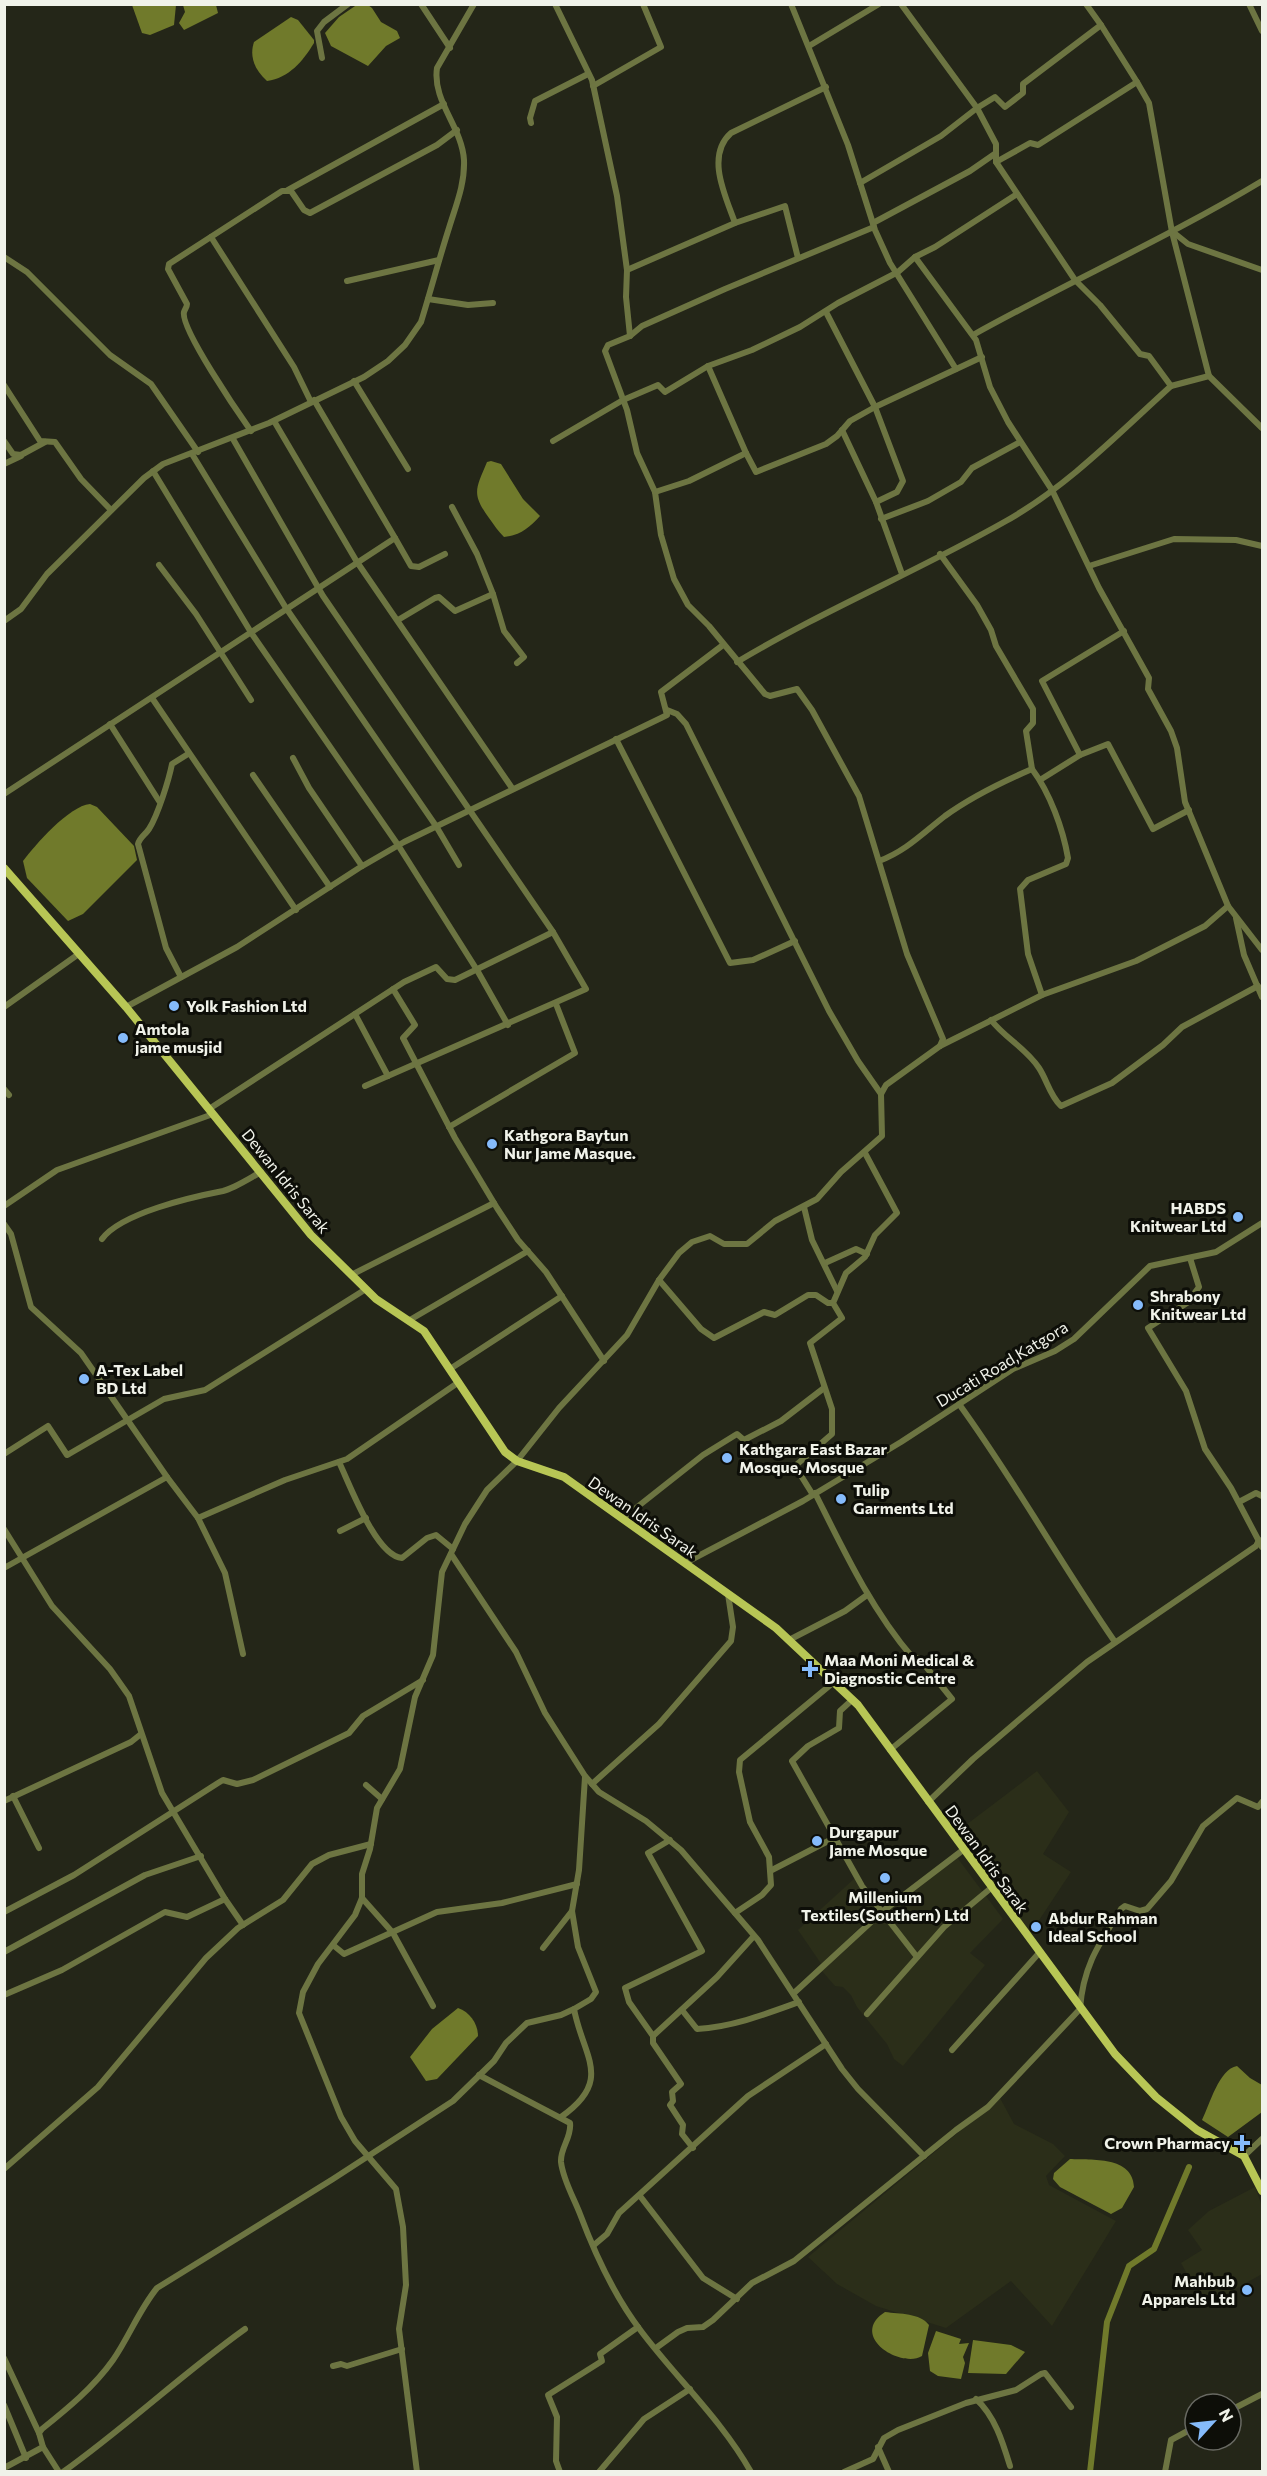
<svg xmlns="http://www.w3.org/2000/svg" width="1267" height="2476" viewBox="0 0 1267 2476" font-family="Commissioner,sans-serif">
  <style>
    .built { fill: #2b2e19 }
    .water { fill: #707a2b }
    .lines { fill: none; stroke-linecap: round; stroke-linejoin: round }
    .canal { stroke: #707a2b; stroke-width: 6 }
    .minor { stroke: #6d7542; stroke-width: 6 }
    .major { stroke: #b8c655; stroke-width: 8 }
    .poi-dot { fill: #85bbfb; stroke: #0d0e08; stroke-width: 2 }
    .labels { text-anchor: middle; stroke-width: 6; stroke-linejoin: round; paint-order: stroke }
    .poi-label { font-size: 16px; font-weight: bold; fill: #f0f2e9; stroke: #0d0e08; text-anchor: start }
    .street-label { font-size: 16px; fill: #f0f2e9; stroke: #0d0e08 }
  </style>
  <rect width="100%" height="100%" fill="#242618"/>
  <g class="built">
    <path d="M1037 1771 1069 1812 1043 1854 1071 1872 1028 1937 954 1834Z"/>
    <path d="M956 1856 1003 1919 970 1953 985 1965 903 2066 894 2059 887 2044 857 2007 851 1995 843 1987 835 1986 822 1971 873 1918Z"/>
    <path d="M855 1878 878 1909 822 1965 798 1930Z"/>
    <path d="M1000 2098 1014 2124 1053 2144 1065 2156 1046 2176 1049 2185 1116 2221 1052 2326 1011 2281 946 2328 876 2306 837 2284 808 2257Z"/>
    <path d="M1255 2187 1262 2206V2274L1205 2306 1181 2263 1202 2250 1188 2230 1209 2211Z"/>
  </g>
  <g class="water">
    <path d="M358 4 368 5 372 8 381 22 397 31 400 38 386 46 368 66 331 46 325 33 339 17Z"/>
    <path d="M132 5H176L174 25 150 35 142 33Z"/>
    <path d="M183 5H216L218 13 184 30 179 23 185 12Z"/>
    <path d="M291 17 298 20 314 40V43C303 61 289 78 267 81 255 70 249 57 254 42Z"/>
    <path d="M491 461 501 464 523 499 540 516C529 528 521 535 504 537 498 531 494 525 489 518 471 493 476 489 487 462Z"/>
    <path d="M90 804 97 807 134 846 137 860 83 914 68 921 27 878 23 861C35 845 69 806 90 804Z"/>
    <path d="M458 2008C470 2012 478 2024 478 2036L437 2079 426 2081 410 2057 432 2029Z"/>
    <path d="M1237 2066 1250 2078 1262 2085V2112L1228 2137 1202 2120C1210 2104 1219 2069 1237 2066Z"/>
    <path d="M1070 2159C1091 2160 1133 2156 1134 2187L1122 2208 1111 2214 1060 2187 1053 2179 1054 2173Z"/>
    <path d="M885 2312C900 2314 920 2313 929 2325L922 2356C901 2369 848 2336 885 2312Z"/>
    <path d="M936 2331 961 2339 959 2344 969 2343 963 2357 965 2363 961 2379 938 2376 930 2371 928 2353Z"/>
    <path d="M973 2340 1011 2345 1025 2352 1006 2374 968 2373Z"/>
  </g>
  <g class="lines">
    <path class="canal" d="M1090 2472 1107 2322 1129 2266 1154 2249 1189 2167"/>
    <g class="minor">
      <path d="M421 4 450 48"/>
      <path d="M555 4 592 80 617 196 627 270"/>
      <path d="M791 4 848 145 875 230 890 263 956 369"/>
      <path d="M901 4 977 108 996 144V162L1075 280 1100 305 1140 354 1149 356 1171 386 1209 376 1262 428"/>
      <path d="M1249 4 1262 31"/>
      <path d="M1101 25 1137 82"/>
      <path d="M809 46 879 4"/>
      <path d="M322 58 317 31 324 22 348 4"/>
      <path d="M593 86 661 47 643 4"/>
      <path d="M531 123 530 118 535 101 588 74"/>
      <path d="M996 162 1030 143 1038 145 1137 82 1149 103 1172 232 1209 376"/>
      <path d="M860 183 941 136 977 108 995 97 1005 107 1023 93V84L1101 25 1086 4"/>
      <path d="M288 190 444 104"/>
      <path d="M735 223C726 197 705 156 731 133L826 87"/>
      <path d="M873 223 970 171 996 153"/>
      <path d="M874 227 725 289 642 326 630 336 608 345 605 351 627 410 637 453 655 492 661 535 674 579 688 605 709 626 765 694 770 696 797 689 812 710 859 796 907 954 943 1039 940 1046"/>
      <path d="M1173 232 1188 244 1262 270"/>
      <path d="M211 237 294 367 311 402"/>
      <path d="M4 257 27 272 110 355 151 384 198 452"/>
      <path d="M915 257 976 340 990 387 1008 422 1052 490 1099 588 1149 678 1148 689 1171 731 1177 748 1185 802 1228 906 1262 950"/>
      <path d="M347 281 439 260"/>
      <path d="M428 299 468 305 493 303"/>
      <path d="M826 312 875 407 903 481 897 492 876 502"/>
      <path d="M973 335C1068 282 1169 237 1262 181"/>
      <path d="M630 336 626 297 627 270 735 223 785 206 798 258"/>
      <path d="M354 381 408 469"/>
      <path d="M4 385 40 441 55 442 81 479 111 510"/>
      <path d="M274 421 357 562 512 788"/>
      <path d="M842 430 876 502 902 574"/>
      <path d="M251 431C239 414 180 328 184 312 185 309 187 307 187 304L168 269 169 264 282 191H291L304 210 310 213 437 145 457 130"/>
      <path d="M233 439 323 596 553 932 586 989 365 1086"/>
      <path d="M4 441 13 454 21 455 45 442"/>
      <path d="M553 441 623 400 658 385 665 392 708 366 752 350 800 327 838 303 898 272 915 257 935 247 1017 194"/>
      <path d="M746 453 756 472 826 444 837 436 850 421 875 407 982 357"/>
      <path d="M192 454 286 608 436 826 459 865"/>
      <path d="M4 464 21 456"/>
      <path d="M153 471 252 634 398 845 477 970 508 1025"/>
      <path d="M655 492 689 481 746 453 708 366"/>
      <path d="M452 507 477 554 493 594"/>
      <path d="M881 519 928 501 961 482 972 468 1020 442"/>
      <path d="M395 538 411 566 419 567 445 554"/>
      <path d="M159 565 196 614 251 700"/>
      <path d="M1089 566 1174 539 1236 540 1262 546"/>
      <path d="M398 620 435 598 439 597 455 611 493 594 504 631 524 657 517 663"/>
      <path d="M4 621 21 609 47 574 144 478 163 464 269 423 364 377 388 361 405 345 421 322C431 290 439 259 449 228 456 205 465 184 464 160 462 127 432 101 437 68L474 4"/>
      <path d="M737 662C824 610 918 571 1006 521 1068 486 1119 433 1171 386"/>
      <path d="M152 698 296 910"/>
      <path d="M667 710 677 714 686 724 829 1011 858 1061 881 1094"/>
      <path d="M110 724 159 801"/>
      <path d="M616 739 730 963 753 960 795 941"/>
      <path d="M1080 755 1108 744 1153 829 1189 810"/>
      <path d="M293 758 309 788 362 866"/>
      <path d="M1032 769C1050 793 1063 829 1068 858L1066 864 1028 880 1020 889 1028 954 1042 995"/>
      <path d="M253 775 330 887"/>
      <path d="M1040 780 1080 755 1042 681 1124 631"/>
      <path d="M4 794 395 538 314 400"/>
      <path d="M879 861C906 851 923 833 945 816 971 797 1002 782 1032 769L1026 731 1033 723V709L996 646 991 630 977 605 940 554"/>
      <path d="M1236 918 1244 955 1262 997"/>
      <path d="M181 977 166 948 138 844C140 837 145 835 149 829 158 815 169 779 172 764L188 754"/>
      <path d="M393 989 415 1025 403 1038 455 1138 497 1208 518 1240 546 1272 604 1361"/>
      <path d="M4 1007 80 953"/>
      <path d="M126 1007 237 947 359 868 404 842 661 718 667 715 661 692 723 645"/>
      <path d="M355 1014 388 1076"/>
      <path d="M991 1020C1006 1039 1026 1048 1039 1068 1047 1080 1050 1096 1061 1106L1112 1083 1163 1045 1182 1027 1258 986"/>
      <path d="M4 1089 9 1095"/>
      <path d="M209 1109 404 982 436 967 447 979 455 980 553 932"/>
      <path d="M449 1127 575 1053 556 1004"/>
      <path d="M4 1206 57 1170 213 1114"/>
      <path d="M804 1207 812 1240 837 1291"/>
      <path d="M4 1224 11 1234 31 1307 81 1353 167 1477"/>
      <path d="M102 1239C121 1213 192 1197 223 1191 235 1188 250 1178 261 1172"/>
      <path d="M1190 1258 1199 1287 1187 1303 1148 1328 1186 1391 1205 1449 1231 1488 1262 1547"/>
      <path d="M825 1263 856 1249 867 1254"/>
      <path d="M351 1275 494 1203"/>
      <path d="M659 1280 701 1329 714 1338 764 1312 775 1315 808 1295H816L828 1303H833"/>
      <path d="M408 1321 528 1251"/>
      <path d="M450 1369 562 1296"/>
      <path d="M959 1404C1015 1481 1061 1564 1115 1642"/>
      <path d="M4 1454 48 1426 67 1455 69 1454 164 1399 205 1390 366 1289"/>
      <path d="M339 1462C350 1485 376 1556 402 1558L427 1538 436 1535 453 1549"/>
      <path d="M815 1493C844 1551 871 1609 913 1658H919L952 1699 890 1750"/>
      <path d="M813 1495 795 1466 832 1434V1409L810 1343 842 1318 833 1303 846 1273 865 1257 875 1235 897 1213 865 1153"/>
      <path d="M1239 1502 1256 1493 1262 1496"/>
      <path d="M198 1518 225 1573 243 1654"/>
      <path d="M622 1519 703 1455 737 1434 744 1440 781 1421 824 1388"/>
      <path d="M4 1529 52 1606 110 1669 129 1696 162 1793 225 1899 243 1925"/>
      <path d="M340 1531 366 1518"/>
      <path d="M451 1554 516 1652 545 1713 585 1776 599 1792 646 1821 681 1850 758 1940 842 2069 858 2089 924 2156"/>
      <path d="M685 1563 803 1501 901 1442 1013 1369 1055 1351 1074 1339 1150 1266 1216 1252 1262 1223"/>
      <path d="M4 1568 167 1477 198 1518 285 1480 347 1459 459 1382"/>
      <path d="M789 1640 845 1611 867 1595"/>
      <path d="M852 1700 840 1711 839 1728 808 1746 792 1761 862 1886 917 1957"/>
      <path d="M592 1784 659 1724 731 1641 733 1627 728 1594"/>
      <path d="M366 1785 382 1799"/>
      <path d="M13 1796 39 1848"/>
      <path d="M4 1801 131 1742 141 1734"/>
      <path d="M928 1802 973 1759 1087 1662 1256 1546 1259 1540"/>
      <path d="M772 1870 836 1837"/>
      <path d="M362 1898 393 1933 433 2006"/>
      <path d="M4 1912 74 1875 218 1783 223 1780 237 1784 253 1780 349 1733 363 1716 423 1680"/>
      <path d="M735 1913 762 1895 771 1885 769 1857 750 1822 739 1772 740 1760 834 1682"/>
      <path d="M333 1945 344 1954 437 1912 502 1903 577 1884"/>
      <path d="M543 1948 572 1911"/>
      <path d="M4 1952 145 1875 201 1856"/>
      <path d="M794 1993 883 1911 963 1850"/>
      <path d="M4 1995 62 1970 165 1912 187 1917 225 1899"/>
      <path d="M682 2010 697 2029C732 2027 766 2014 799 2002"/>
      <path d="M867 2014 944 1927 991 1888"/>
      <path d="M653 2036 629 2002 625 1988 702 1951 648 1853 670 1840"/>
      <path d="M952 2050 1039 1953"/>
      <path d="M479 2075 570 2123C572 2137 560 2148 561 2162 563 2180 574 2198 580 2214 595 2254 615 2297 641 2331 677 2379 721 2419 751 2472"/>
      <path d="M561 2117C614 2080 583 2057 574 2009L591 1999 596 1992 578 1947 572 1911 579 1870 585 1777"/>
      <path d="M693 2148 682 2134 683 2125 670 2105 673 2101 672 2092 681 2084 653 2043V2036L717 1977 754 1936"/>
      <path d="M1244 2156 1262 2139"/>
      <path d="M4 2169 98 2087 206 1958 238 1928 283 1900 312 1864 329 1855 371 1844"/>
      <path d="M640 2196 703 2278 737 2299"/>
      <path d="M594 2245 607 2234 619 2213 748 2096 826 2044"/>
      <path d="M656 2348 678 2332 687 2328 703 2327 713 2320 752 2283 794 2261 956 2130 988 2107 1080 2009C1083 1966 1099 1944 1121 1909L1125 1906 1140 1911 1147 1909 1171 1881 1203 1826 1237 1798 1258 1807 1262 1802"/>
      <path d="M4 2358 39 2433"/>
      <path d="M333 2366 341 2364 347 2366 402 2349"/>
      <path d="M976 2399C995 2416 1003 2443 1010 2466"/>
      <path d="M4 2405 26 2458"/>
      <path d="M1231 2410 1262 2394"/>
      <path d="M43 2447 59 2472"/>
      <path d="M878 2447 889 2472"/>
      <path d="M4 2468 43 2447 39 2433 42 2429C67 2409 94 2387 113 2360 129 2337 139 2310 157 2288L333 2179 453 2101 494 2061 506 2043 527 2023 561 2015 574 2009"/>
      <path d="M63 2472C126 2427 182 2374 245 2329"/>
      <path d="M417 2472 399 2329 406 2285 403 2227 396 2189 355 2141 341 2117 299 2013 303 1992 318 1964 355 1915 362 1898V1874L370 1849 377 1808 400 1769 415 1697 433 1655 442 1572 465 1524 487 1490 517 1461 559 1408 627 1335 659 1280 679 1253 692 1242 710 1236 724 1244H747L775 1221 817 1199 841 1172 882 1136 881 1094 886 1085 940 1046 1042 995 1136 961 1205 926 1228 906"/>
      <path d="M560 2472 556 2461 557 2417 548 2395 602 2361 600 2354 638 2327"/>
      <path d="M599 2472 644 2419 690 2389"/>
      <path d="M844 2472 873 2459 884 2438 898 2430 966 2403 1016 2390 1041 2374 1045 2373 1071 2407"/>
      <path d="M1165 2472 1171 2440 1195 2427"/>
    </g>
    <path class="major" d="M4 868 126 1007 311 1235 376 1299 424 1331 505 1452 517 1461 564 1477 776 1628 858 1705 1115 2054 1156 2097 1197 2130 1244 2156 1262 2191"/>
  </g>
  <g class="poi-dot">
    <circle cx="174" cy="1006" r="6"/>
    <circle cx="123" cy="1038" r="6"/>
    <circle cx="492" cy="1144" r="6"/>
    <circle cx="1238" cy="1217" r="6"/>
    <circle cx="1138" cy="1305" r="6"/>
    <circle cx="84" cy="1379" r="6"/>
    <circle cx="727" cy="1458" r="6"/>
    <circle cx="841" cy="1499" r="6"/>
    <path d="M807 1660h6v6h6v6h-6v6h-6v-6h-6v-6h6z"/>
    <circle cx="817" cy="1841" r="6"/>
    <circle cx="885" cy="1878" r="6"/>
    <circle cx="1036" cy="1927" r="6"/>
    <path d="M1239 2134h6v6h6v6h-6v6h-6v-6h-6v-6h6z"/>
    <circle cx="1247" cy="2290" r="6"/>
  </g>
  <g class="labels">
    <g class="poi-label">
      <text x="186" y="1012">Yolk Fashion Ltd</text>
      <text x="135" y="1035">Amtola<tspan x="135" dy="18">jame musjid</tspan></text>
      <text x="504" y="1141">Kathgora Baytun<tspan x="504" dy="18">Nur Jame Masque.</tspan></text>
      <text x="1226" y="1214" text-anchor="end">HABDS<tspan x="1226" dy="18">Knitwear Ltd</tspan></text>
      <text x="1150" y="1302">Shrabony<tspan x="1150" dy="18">Knitwear Ltd</tspan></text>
      <text x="96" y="1376">A-Tex Label<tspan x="96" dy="18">BD Ltd</tspan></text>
      <text x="739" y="1455">Kathgara East Bazar<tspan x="739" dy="18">Mosque, Mosque</tspan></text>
      <text x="853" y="1496">Tulip<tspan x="853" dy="18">Garments Ltd</tspan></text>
      <text x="824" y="1666">Maa Moni Medical &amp;<tspan x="824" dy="18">Diagnostic Centre</tspan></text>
      <text x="829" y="1838">Durgapur<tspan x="829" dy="18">Jame Mosque</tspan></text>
      <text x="885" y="1903" text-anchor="middle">Millenium<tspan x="885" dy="18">Textiles(Southern) Ltd</tspan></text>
      <text x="1048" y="1924">Abdur Rahman<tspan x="1048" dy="18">Ideal School</tspan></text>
      <text x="1230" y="2149" text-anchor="end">Crown Pharmacy</text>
      <text x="1235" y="2287" text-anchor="end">Mahbub<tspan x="1235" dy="18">Apparels Ltd</tspan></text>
    </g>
    <g class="street-label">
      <text transform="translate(286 1181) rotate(51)" y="6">Dewan Idris Sarak</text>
      <text transform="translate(1002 1364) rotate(-31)" y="6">Ducati Road,Katgora</text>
      <text transform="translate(643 1517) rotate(35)" y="6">Dewan Idris Sarak</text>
      <text transform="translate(987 1859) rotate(54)" y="6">Dewan Idris Sarak</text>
    </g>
  </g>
  <rect width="1267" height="2476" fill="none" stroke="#f0f2e9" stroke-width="12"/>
  <g transform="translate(1213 2422) rotate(63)"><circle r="28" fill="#0d0e08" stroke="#686962" stroke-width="1.5"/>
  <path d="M0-4.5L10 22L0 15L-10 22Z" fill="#85bbfb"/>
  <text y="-9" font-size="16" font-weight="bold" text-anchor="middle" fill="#f0f2e9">N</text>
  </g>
</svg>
